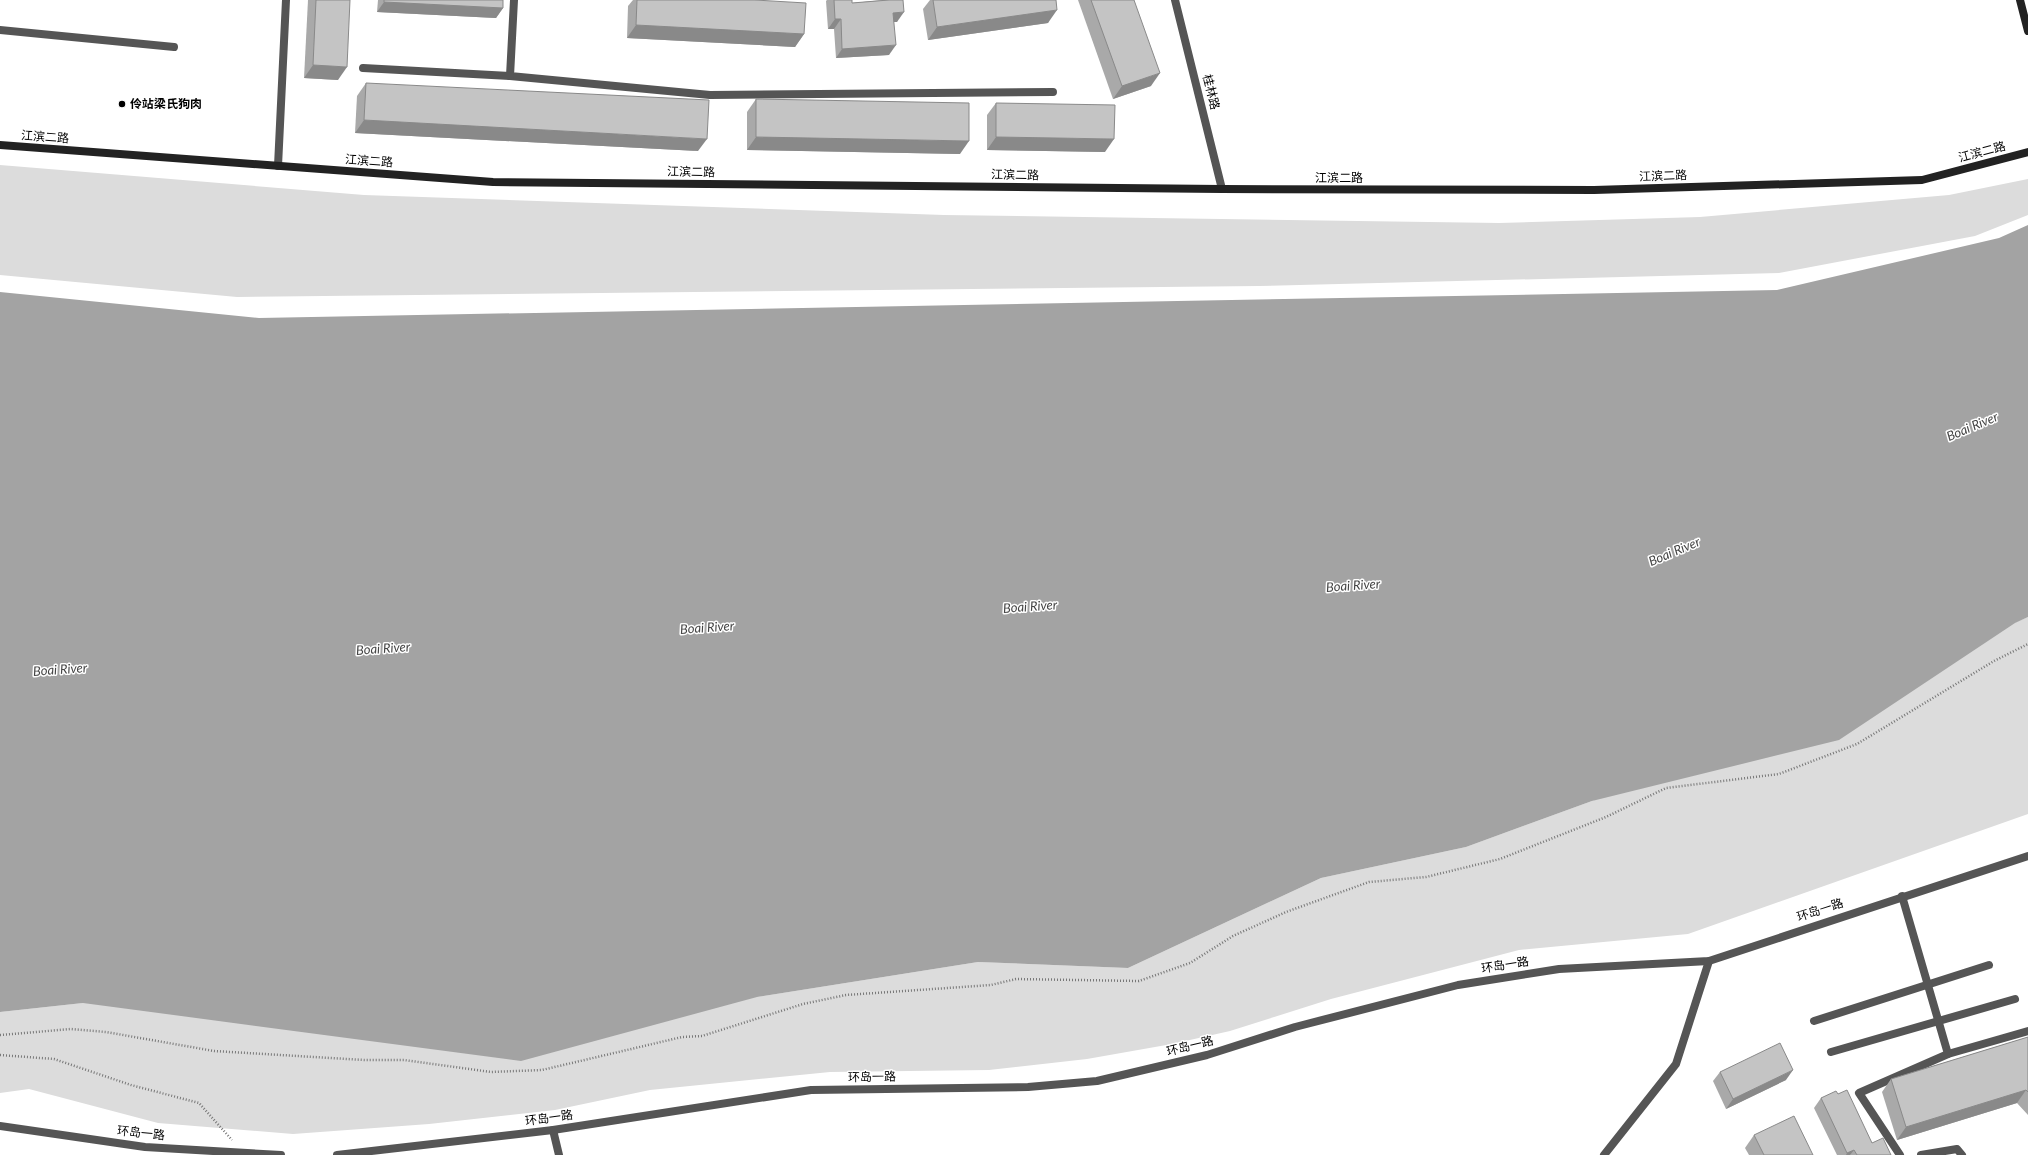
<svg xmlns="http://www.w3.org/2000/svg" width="2028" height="1155" viewBox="0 0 2028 1155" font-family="Lato,'Noto Sans SC',sans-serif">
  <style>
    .green { fill: #dcdcdc }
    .water { fill: #a3a3a3 }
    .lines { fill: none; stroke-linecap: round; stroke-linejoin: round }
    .path { stroke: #777; stroke-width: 2.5; stroke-dasharray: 1 2; stroke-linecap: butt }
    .service { stroke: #555; stroke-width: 8 }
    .minor { stroke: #555; stroke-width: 8 }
    .tertiary { stroke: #555; stroke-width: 8 }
    .secondary { stroke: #222; stroke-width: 8 }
    .wall { fill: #a9a9a9 }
    .shaded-wall { fill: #898989 }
    .building { fill: #c4c4c4; stroke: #898989 }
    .poi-dot { fill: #000; stroke: #fff; stroke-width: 1.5 }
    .labels { text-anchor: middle; stroke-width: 3; stroke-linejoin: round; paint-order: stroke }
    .street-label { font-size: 12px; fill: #000; stroke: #fff }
    .poi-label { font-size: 12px; font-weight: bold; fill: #000; stroke: #fff; text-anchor: start }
    .water-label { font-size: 13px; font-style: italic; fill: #444; stroke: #fff }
  </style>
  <rect width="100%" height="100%" fill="#fff"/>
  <g class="green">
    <path d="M0 165 364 195 944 215 1499 223 1700 217 1949 195 2028 179V215L1975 236 1779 273 1259 286 237 297 0 275Z"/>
    <path d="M2028 617V814L1688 934 1519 950 1331 999 1230 1031 1172 1044 1087 1059 989 1070 830 1072 650 1090 555 1110 429 1124 293 1134 158 1123 29 1089 0 1093V1012L83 1003 757 997 978 962 1128 968 1321 878 1466 847 1592 801Z"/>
  </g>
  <path class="water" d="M2028 225V617L2015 623 1839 740 1592 801 1466 847 1321 878 1128 968 978 962 757 997 521 1061 83 1003 0 1012V292L259 318 1777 290 1999 238Z"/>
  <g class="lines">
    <g class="path">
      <path d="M0 1035 71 1029 106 1032 214 1051 364 1060H404L491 1072 542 1070 682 1037 702 1036 803 1004 846 995 991 985 1016 979 1139 981 1190 963 1233 936 1286 912 1369 882 1426 877 1500 859 1606 817 1666 788 1779 774 1857 744 1994 661 2028 644"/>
      <path d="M0 1055 54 1059 131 1085 199 1103 232 1140"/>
    </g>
    <g class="service">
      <path d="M0 30 174 47"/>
      <path d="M1814 1021 1989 965"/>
      <path d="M1831 1052 2015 999"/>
      <path d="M1948 1054 2028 1031"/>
      <path d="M1900 1155 1859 1093 1948 1054 1902 896"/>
      <path d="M1921 1155 1957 1149 1962 1155"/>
    </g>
    <g class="minor">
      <path d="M514 0 510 76 710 95 1053 92"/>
      <path d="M363 68 510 76"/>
      <path d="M278 166 286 0"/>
      <path d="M553 1130 559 1155"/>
      <path d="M1604 1155 1676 1064 1709 961"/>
    </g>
    <g class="tertiary">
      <path d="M1175 0 1222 189"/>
      <path d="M0 1126 145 1147 281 1155"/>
      <path d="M337 1155 553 1130 811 1090 1028 1087 1097 1081 1207 1055 1295 1027 1458 985 1559 969 1709 961 2028 856"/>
    </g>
    <g class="secondary">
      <path d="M2020 0 2028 31"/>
      <path d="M0 145 493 182 1222 189 1594 190 1922 180 2028 152"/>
    </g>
  </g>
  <g class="wall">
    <path d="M308 0H350L338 80 304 78Z"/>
    <path d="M378 0H503V8L496 18 377 12Z"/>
    <path d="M633 0H755L804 34 795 47 627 38 628 6Z"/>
    <path d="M827 0H852V3L883 0H903L897 22H894L889 55 836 58 834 29H828L826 1Z"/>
    <path d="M930 0H1056L1048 23 928 40 923 9Z"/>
    <path d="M1078 0H1134L1151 86 1113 99Z"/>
    <path d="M366 83 698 151 355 133 357 96Z"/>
    <path d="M756 99 960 154 747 150V112Z"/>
    <path d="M996 103 1105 152 987 150V115Z"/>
    <path d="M2028 1037V1115L2017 1103 1897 1140 1882 1092 1891 1079Z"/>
    <path d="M1720 1072 1786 1080 1726 1109 1713 1081Z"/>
    <path d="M1838 1094 1872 1143 1891 1155H1837L1814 1108 1821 1098Z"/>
    <path d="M1754 1135 1813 1155H1749L1745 1148Z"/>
  </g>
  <g class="shaded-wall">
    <path d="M384 2 503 8 496 18 377 12Z"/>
    <path d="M1057 10 1048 23 928 40 937 27Z"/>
    <path d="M904 12 897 22H886L893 13Z"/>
    <path d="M835 19H841L834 29H828Z"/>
    <path d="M636 25 804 34 795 47 627 38Z"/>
    <path d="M896 45 889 55 836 58 842 49Z"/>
    <path d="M313 65 347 67 338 80 304 78Z"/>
    <path d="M1160 73 1151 86 1113 99 1122 86Z"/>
    <path d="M364 120 707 139 698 151 355 133Z"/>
    <path d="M756 137 969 141 960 154 747 150Z"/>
    <path d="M996 137 1114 139 1105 152 987 150Z"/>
    <path d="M1793 1070 1786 1080 1726 1109 1733 1099Z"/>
    <path d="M2026 1090 2017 1103 1897 1140 1906 1127Z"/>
    <path d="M1854 1150 1850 1155H1846L1847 1153Z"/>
  </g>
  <g class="building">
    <path d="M316 0H350L347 67 313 65Z"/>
    <path d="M384 0H503V8L384 2Z"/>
    <path d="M637 0H755L806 3 804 34 636 25Z"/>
    <path d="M834 0H852V3L889 0H903L904 12 893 13 896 45 842 49 841 19H835Z"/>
    <path d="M933 0H1056L1057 10 937 27Z"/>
    <path d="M1091 0H1134L1160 73 1122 86Z"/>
    <path d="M366 83 709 100 707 139 364 120Z"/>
    <path d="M756 99 969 103V141L756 137Z"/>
    <path d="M996 103 1115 105 1114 139 996 137Z"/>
    <path d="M2028 1037V1092L2026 1090 1906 1127 1891 1079Z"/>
    <path d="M1780 1043 1793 1070 1733 1099 1720 1072Z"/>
    <path d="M1847 1090 1872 1143 1883 1138 1891 1155H1857L1854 1150 1847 1153 1821 1098 1836 1091 1838 1094Z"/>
    <path d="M1794 1116 1813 1155H1764L1754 1135Z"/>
  </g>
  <circle class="poi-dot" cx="122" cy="104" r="4"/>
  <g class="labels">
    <g class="street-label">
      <text transform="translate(1211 92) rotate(76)" y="4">桂林路</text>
      <text transform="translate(45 137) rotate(4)" y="4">江滨二路</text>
      <text transform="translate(1982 152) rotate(-15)" y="4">江滨二路</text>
      <text transform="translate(369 161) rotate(4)" y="4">江滨二路</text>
      <text transform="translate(691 172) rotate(1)" y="4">江滨二路</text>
      <text transform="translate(1015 175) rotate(1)" y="4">江滨二路</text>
      <text transform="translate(1663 176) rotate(-2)" y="4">江滨二路</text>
      <text x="1339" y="182">江滨二路</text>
      <text transform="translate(1820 910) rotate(-18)" y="4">环岛一路</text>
      <text transform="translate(1505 965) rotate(-9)" y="4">环岛一路</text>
      <text transform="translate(1190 1046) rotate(-14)" y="4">环岛一路</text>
      <text transform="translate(872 1077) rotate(-1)" y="4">环岛一路</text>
      <text transform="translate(549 1118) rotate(-8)" y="4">环岛一路</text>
      <text transform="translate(141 1133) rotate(6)" y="4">环岛一路</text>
    </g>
    <g class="poi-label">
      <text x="130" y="108">伶站梁氏狗肉</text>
    </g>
    <g class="water-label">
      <text transform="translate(1972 426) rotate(-23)" y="5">Boai River</text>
      <text transform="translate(1674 551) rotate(-23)" y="5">Boai River</text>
      <text transform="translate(1353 585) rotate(-4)" y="5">Boai River</text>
      <text transform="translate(1030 606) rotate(-4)" y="5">Boai River</text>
      <text transform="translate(707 627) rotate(-4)" y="5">Boai River</text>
      <text transform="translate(383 648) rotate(-4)" y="5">Boai River</text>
      <text transform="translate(60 669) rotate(-4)" y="5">Boai River</text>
    </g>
  </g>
</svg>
